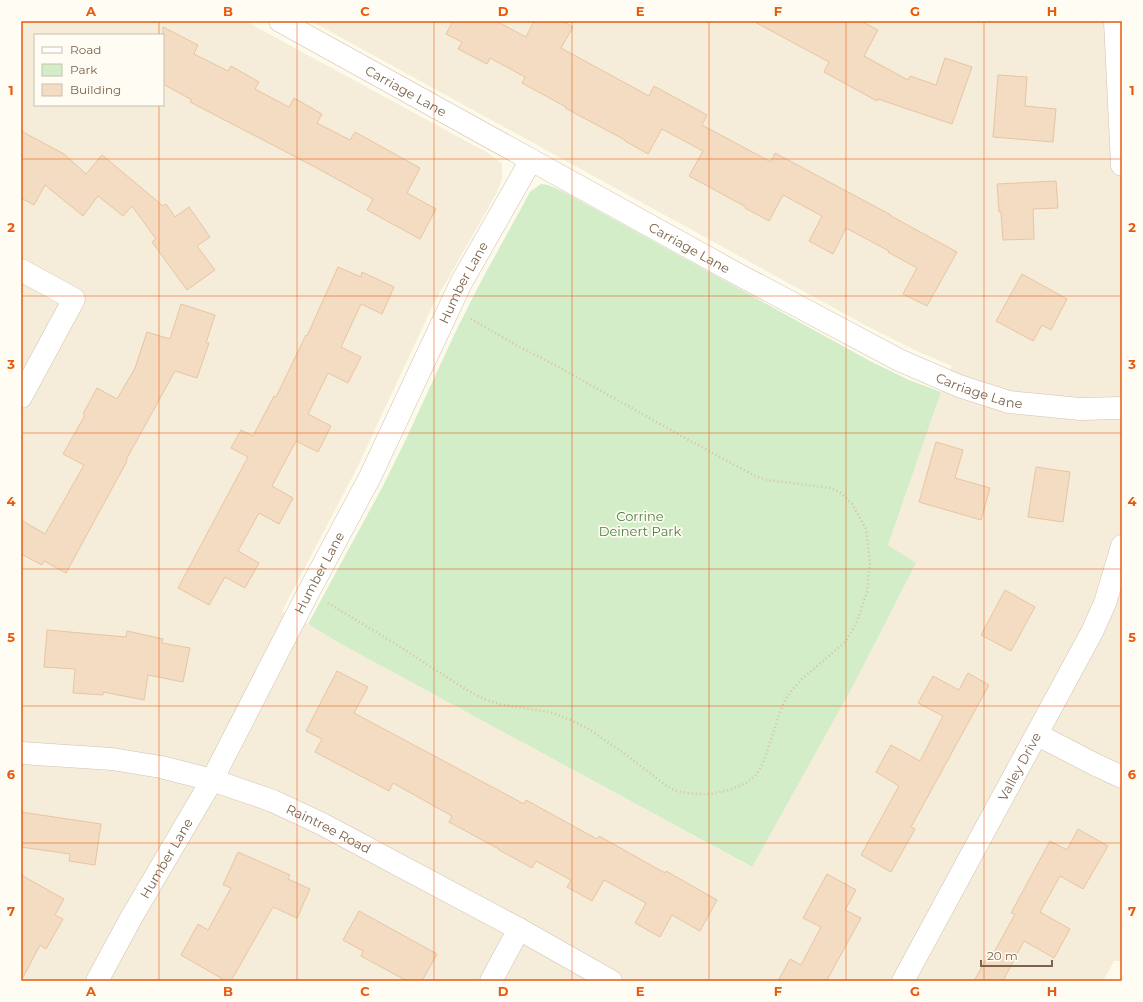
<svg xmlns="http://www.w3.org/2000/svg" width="1143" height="1002" viewBox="0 0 1143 1002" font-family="Montserrat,sans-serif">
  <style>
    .residential { fill: #f5ecd9; fill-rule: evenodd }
    .green { fill: #d2edc8 }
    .building { fill: #f4dcc2; stroke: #e7c5a2 }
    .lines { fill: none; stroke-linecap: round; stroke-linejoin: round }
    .minor-casing { stroke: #d1c2af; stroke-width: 23 }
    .path { stroke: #dac0a4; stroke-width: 2.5; stroke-dasharray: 1 3; stroke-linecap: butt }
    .minor { stroke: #fff; stroke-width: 22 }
    .grid { fill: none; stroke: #e8590c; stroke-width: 1; stroke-opacity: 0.55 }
    .labels { text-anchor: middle; stroke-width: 3.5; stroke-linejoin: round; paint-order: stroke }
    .street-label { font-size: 13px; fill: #7b634c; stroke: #fffcf3 }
    .park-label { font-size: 13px; fill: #4d8143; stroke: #fffcf3 }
    .neatline { fill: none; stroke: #e8590c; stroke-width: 1.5 }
    .grid-label { font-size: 13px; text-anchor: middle; font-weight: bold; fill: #e8590c }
  </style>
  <rect width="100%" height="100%" fill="#fdf9eb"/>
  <path class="residential" d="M21 21H245L488 153 502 164V179L496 194 433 305 356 470 282 611 308 624 341 644 751 867 854 684 916 563 888 545 941 392 952 366 917 351 867 326 311 21H1122V961H1114L1103 981H21ZM35 35H163V105H35Z"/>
  <path class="green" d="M541 184 548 185 564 192 868 360 909 380 941 392 888 545 916 563 854 684 752 867 341 644 308 624 383 486 406 439 455 333 478 287 530 192Z"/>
  <g class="building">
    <path d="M453 21H496L526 37 534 21H563L573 27 561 48 649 96 654 86 707 115 702 125 771 162 775 153 891 215V216L957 252 927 306 903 294 917 268 888 252 889 251 846 228 833 254 809 241 822 216 783 195 769 221 745 208 746 207 689 176 703 151 662 129 648 154 625 141V140L565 108 566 107 522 83 525 77 490 58 487 64 458 49 462 42 446 34Z"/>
    <path d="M753 21H861L878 30 864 56 908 80 910 76 936 85 945 58 972 67 952 124 878 99 877 101 824 72 829 62Z"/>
    <path d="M163 27 198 45 194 54 228 71 231 66 259 82 255 89 289 107 294 98 322 114 317 123 350 140 355 132 420 168 407 193 436 209 420 239 367 210 373 199 315 167 190 102 192 100 163 84Z"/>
    <path d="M998 75 1027 77 1025 106 1056 109 1053 142 993 137Z"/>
    <path d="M21 131 64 154 86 174 102 155 163 206 166 204 175 217 189 207 210 237 197 246 215 270 187 290 152 242 156 239 132 206 123 216 98 196 83 216 45 185 34 205 21 198Z"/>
    <path d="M1056 181 1058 208 1033 209 1034 239 1003 240 1001 212H999L997 184Z"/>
    <path d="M338 267 361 277 362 272 394 287 382 314 361 304 341 347 361 357 348 383 328 373 308 414 331 426 318 452 296 441 272 486 293 498 279 524 259 513 238 551 259 563 245 588 225 577 209 605 178 588 248 457 231 448 241 430 253 436 274 396 276 397 306 335 307 336Z"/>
    <path d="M1022 274 1067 299 1051 330 1042 325 1033 341 996 321Z"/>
    <path d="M181 304 215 315 206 343H209L197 378 175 371 126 460 127 461 66 573 44 561 42 565 21 554V520L45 534 84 465 63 454 85 415 83 414 97 388 117 399 135 368 147 332 170 339Z"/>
    <path d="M936 442 963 450 955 478 990 488 981 520 919 502Z"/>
    <path d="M1036 467 1070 472 1063 522 1028 517Z"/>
    <path d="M1005 590 1035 607 1011 651 981 635Z"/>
    <path d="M47 630 126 637 127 631 163 639 162 643 190 648 183 682 148 675 144 700 103 692V695L73 693 75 669 44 667Z"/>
    <path d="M337 671 368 687 354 713 524 804 526 800 597 839 599 836 665 873 666 871 717 900 700 931 672 915 660 937 635 923 646 903 604 880 592 901 567 887 571 880 536 861 532 868 499 850V849L449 822 452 816 393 783 389 791 315 752 322 739 306 731Z"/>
    <path d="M968 673 989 685 911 827 915 829 891 872 861 855 899 786 876 772 891 745 920 761 943 716 918 703 933 676 959 690Z"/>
    <path d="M21 812 101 824 95 865 69 861 70 854 21 847Z"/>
    <path d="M1078 829 1108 846 1083 889 1060 876 1040 912 1070 929 1054 958 1024 941 1003 981H974L988 956 991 958 1015 914 1011 913 1050 841 1067 850Z"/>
    <path d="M238 852 290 875 288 879 310 889 297 918 273 907 231 981H226L181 955 198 924 208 930 231 888 223 885Z"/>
    <path d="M827 874 856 890 845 910 861 918 827 980 828 981H778L790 959 801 965 821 927 803 918Z"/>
    <path d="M21 875 64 899 55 915 63 919 46 949 40 945 21 981Z"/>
    <path d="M359 911 437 954 422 981H407L361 956 363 951 343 940Z"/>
  </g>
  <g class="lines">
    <defs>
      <g id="minor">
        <path id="s1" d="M280 21 730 270 899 360 959 386 1009 402 1080 409 1122 408"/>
        <path d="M1115 21 1122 165"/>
        <path d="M21 270 74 299 21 397"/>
        <path d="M1038 735 1096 765 1122 777"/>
        <path id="s2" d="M21 753 112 759 161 767 212 780 273 801 322 824 519 929 611 981"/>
        <path id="s3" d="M97 981 131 918 212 780 308 593 370 477 461 283 531 160"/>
        <path d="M491 981 519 929"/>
        <path id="s4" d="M903 981 1092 632 1105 603 1122 546"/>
      </g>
    </defs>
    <use href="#minor" class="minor-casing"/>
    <path class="path" d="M328 603 394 643 465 689 484 699 503 705 549 712 571 720 590 730 622 752 668 787 680 792 697 794H710L729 790 746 783 756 775 764 761 779 715 785 700 792 690 802 679 845 642 856 624 867 592 870 562 866 529 852 504 840 492 830 488 767 480 755 476 685 438 555 365 516 345 469 318"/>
    <use href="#minor" class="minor"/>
  </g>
  <path class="grid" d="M159 21V35M297 21V981M434 21V981M572 21V981M709 21V981M846 21V981M984 21V981M159 105V981M21 159H1122M21 296H1122M21 433H1122M21 569H1122M21 706H1122M21 843H1122"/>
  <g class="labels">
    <g class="street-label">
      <text dy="5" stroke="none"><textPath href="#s1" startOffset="144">Carriage Lane</textPath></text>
      <text dy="5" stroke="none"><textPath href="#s1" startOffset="468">Carriage Lane</textPath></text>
      <text dy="5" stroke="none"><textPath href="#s3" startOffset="789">Humber Lane</textPath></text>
      <text dy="5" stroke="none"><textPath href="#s1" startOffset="792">Carriage Lane</textPath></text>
      <text dy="5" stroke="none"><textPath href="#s3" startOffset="465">Humber Lane</textPath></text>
      <text dy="5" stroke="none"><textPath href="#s4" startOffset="244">Valley Drive</textPath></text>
      <text dy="5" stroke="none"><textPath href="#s2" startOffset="320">Raintree Road</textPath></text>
      <text dy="5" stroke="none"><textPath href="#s3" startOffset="141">Humber Lane</textPath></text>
    </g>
    <g class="park-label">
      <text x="640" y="521">Corrine<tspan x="640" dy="15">Deinert Park</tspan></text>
    </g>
  </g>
  <rect width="1143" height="1002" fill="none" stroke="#fffcf3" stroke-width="44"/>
  <rect x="34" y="34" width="130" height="72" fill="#fffcf3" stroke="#cabfb0"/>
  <rect x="42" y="47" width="20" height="6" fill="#ffffff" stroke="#cabfb0"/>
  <text x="70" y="54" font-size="12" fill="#7b634c">Road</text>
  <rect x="42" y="64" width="20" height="12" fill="#d2edc8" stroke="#cabfb0"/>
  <text x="70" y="74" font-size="12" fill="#7b634c">Park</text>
  <rect x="42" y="84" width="20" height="12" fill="#f4dcc2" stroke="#cabfb0"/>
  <text x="70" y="94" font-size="12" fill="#7b634c">Building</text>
  <path d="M981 960v6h71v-6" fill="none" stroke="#7b634c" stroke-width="2"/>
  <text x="987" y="960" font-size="12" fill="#7b634c" stroke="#fffcf3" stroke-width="3" paint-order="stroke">20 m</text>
  <rect x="22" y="22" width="1099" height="958" class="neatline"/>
  <g class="grid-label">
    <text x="91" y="16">A</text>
    <text x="228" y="16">B</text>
    <text x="365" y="16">C</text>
    <text x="503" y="16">D</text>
    <text x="640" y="16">E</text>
    <text x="778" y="16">F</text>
    <text x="915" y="16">G</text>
    <text x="1052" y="16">H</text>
    <text x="11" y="95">1</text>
    <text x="1132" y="95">1</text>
    <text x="11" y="232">2</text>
    <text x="1132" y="232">2</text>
    <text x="11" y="369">3</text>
    <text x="1132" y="369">3</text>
    <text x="11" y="506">4</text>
    <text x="1132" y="506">4</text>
    <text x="11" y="642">5</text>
    <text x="1132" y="642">5</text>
    <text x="11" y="779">6</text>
    <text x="1132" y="779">6</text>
    <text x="11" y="916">7</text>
    <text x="1132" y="916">7</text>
    <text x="91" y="996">A</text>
    <text x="228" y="996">B</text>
    <text x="365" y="996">C</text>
    <text x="503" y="996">D</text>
    <text x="640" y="996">E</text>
    <text x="778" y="996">F</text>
    <text x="915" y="996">G</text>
    <text x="1052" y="996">H</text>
  </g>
</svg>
